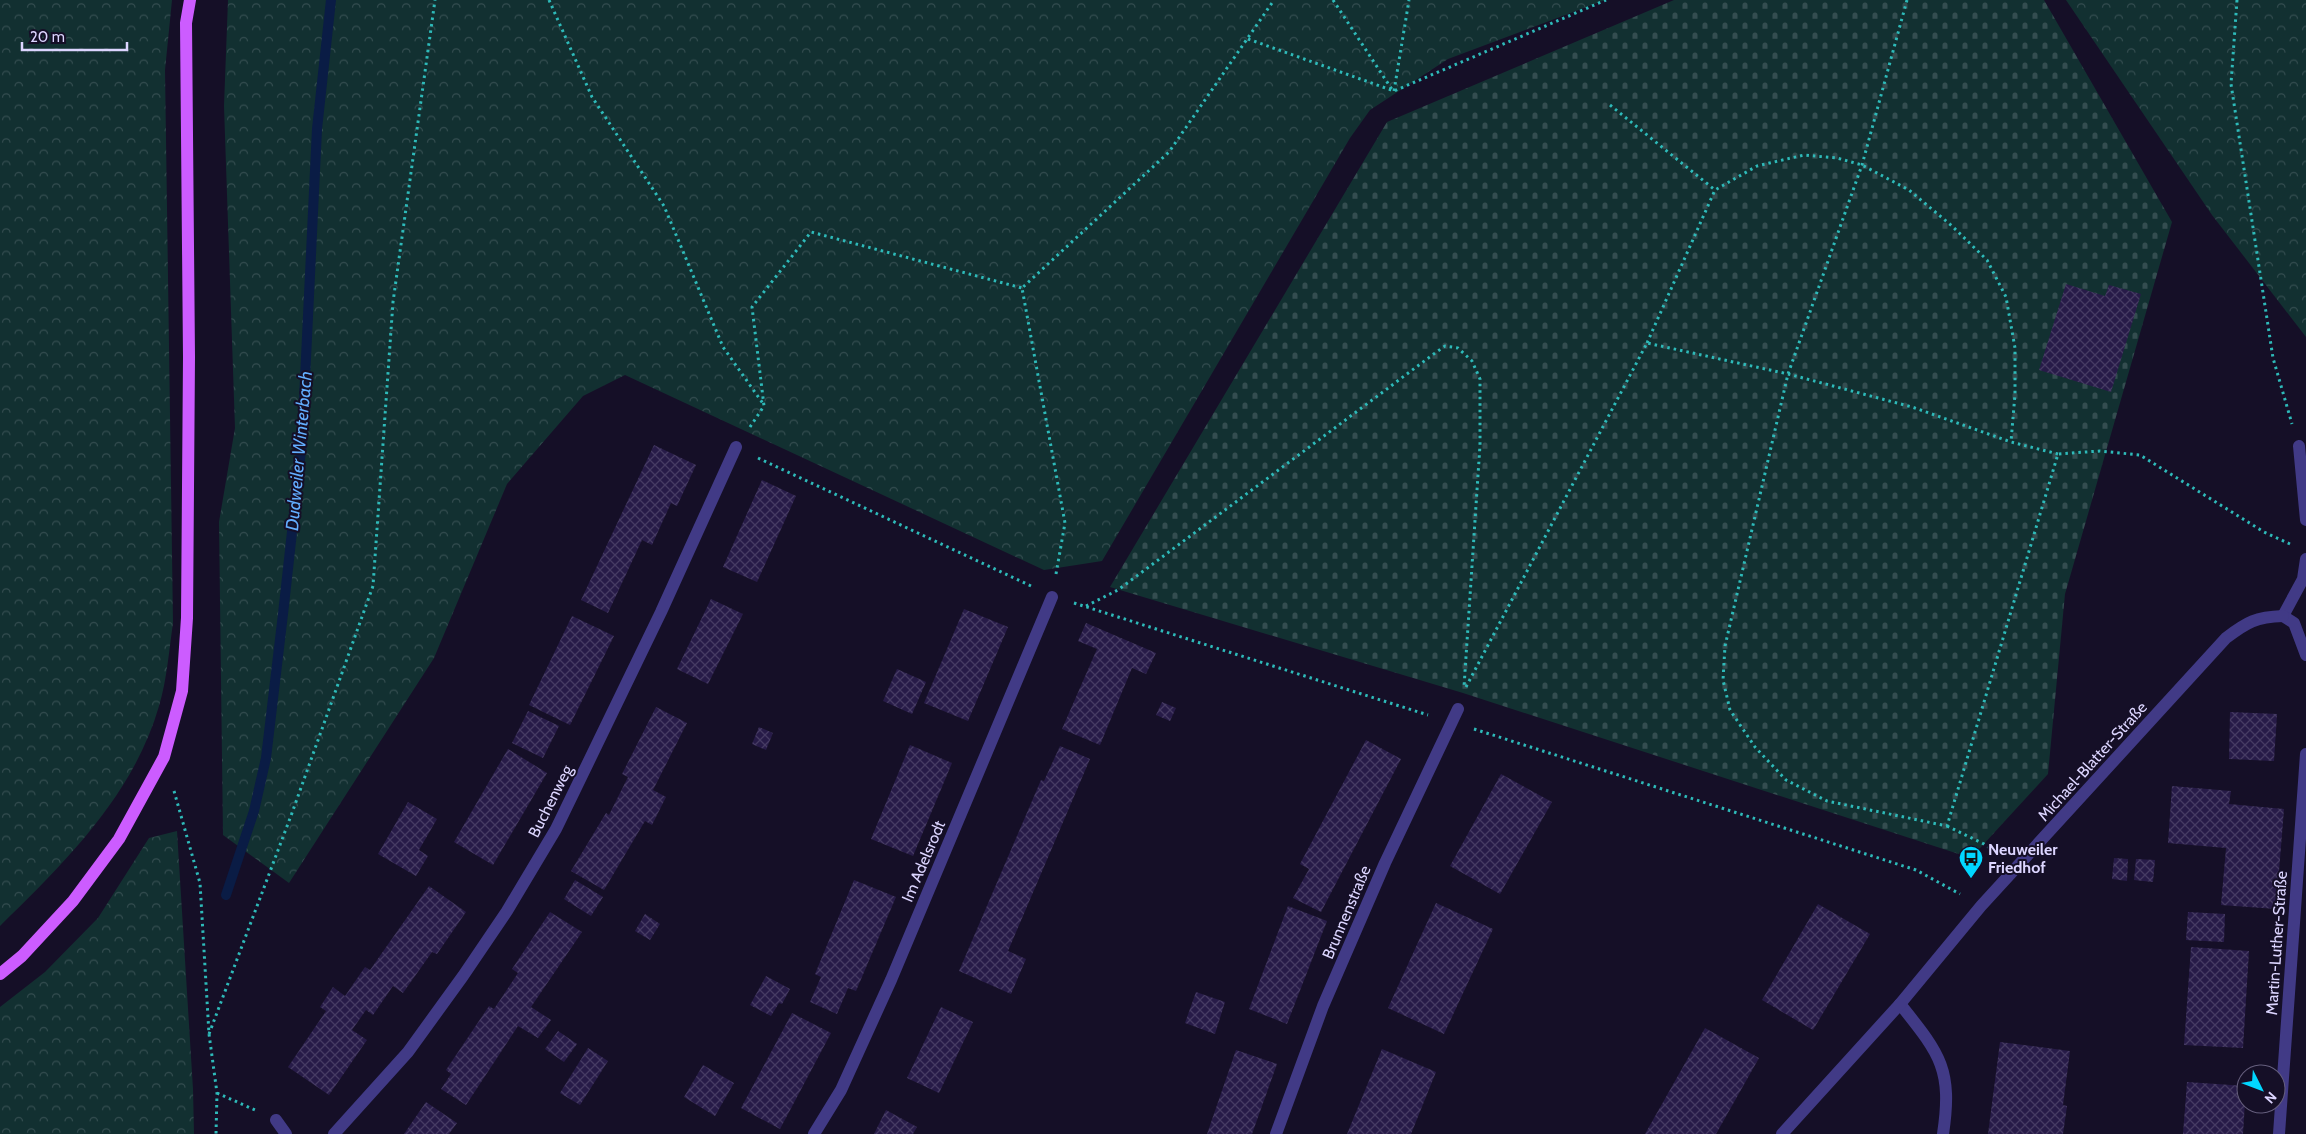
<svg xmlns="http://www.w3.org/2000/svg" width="2306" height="1134" viewBox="0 0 2306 1134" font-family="Cabin,sans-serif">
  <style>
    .forest { fill: url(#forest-crowns) }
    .cemetery { fill: url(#cemetery-stones) }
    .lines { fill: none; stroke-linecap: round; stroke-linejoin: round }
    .stream { stroke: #0a1c45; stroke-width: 10 }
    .building { fill: url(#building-cross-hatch) }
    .path { stroke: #2ebab9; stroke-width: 3; stroke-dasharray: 2.5 4; stroke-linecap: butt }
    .minor { stroke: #413a86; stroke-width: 12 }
    .major { stroke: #cc5cff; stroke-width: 12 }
    .labels { text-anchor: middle; stroke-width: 4; stroke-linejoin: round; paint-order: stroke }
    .street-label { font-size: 16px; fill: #dcd5ff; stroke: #150f27 }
    .poi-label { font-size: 16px; font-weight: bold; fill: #dcd5ff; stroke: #150f27; text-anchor: start }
    .water-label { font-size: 18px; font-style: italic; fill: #63aeff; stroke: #150f27 }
  </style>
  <defs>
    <pattern id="forest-crowns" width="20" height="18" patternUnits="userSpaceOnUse" patternTransform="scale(1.25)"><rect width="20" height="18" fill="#123031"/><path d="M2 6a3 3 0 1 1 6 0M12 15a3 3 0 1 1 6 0" fill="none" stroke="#344d50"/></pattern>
    <pattern id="cemetery-stones" width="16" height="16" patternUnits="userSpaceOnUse" patternTransform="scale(1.25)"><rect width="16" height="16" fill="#123031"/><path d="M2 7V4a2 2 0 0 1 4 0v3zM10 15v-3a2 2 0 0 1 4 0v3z" fill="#344d50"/></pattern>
    <pattern id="building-cross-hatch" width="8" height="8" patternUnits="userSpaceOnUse" patternTransform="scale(1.25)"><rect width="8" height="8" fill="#271b48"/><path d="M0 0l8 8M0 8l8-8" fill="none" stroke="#463b63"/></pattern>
  </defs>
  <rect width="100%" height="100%" fill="#150f27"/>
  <g class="forest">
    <path d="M0 0H172L165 70 173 623C169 650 167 679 159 706 133 796 65 862 0 926Z"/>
    <path d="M228 0H1605L1448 59 1370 110 1350 138 1102 561 1044 570 625 375 583 396 507 484 434 658 289 883 223 835 219 522 235 428 224 106Z"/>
    <path d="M2066 0H2306V337L2212 215Z"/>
    <path d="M177 831 193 1089 194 1134H0V1007L45 972 98 918 149 838Z"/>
  </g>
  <path class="cemetery" d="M1674 0H2044L2172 222 2065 594 2048 774 1971 858 1463 693 1110 587 1387 122Z"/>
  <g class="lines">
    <path class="stream" d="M226 895 254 811 266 758 283 614 302 441 317 129 331 0"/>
  </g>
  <g class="building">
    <path d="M2066 284 2105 296 2109 285 2141 294 2111 392 2039 370Z"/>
    <path d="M654 445 696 465 677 506 671 503 652 545 642 540 608 613 581 600Z"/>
    <path d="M762 480 796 496 757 582 723 567Z"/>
    <path d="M711 599 743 614 708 684 677 669Z"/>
    <path d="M964 609 1008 627 968 721 924 703Z"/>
    <path d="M572 616 614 636 570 725 529 705Z"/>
    <path d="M1086 623 1156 653 1146 674 1132 668 1100 745 1062 729 1097 649 1078 641Z"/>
    <path d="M897 669 926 682 912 714 883 701Z"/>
    <path d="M1162 702 1176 708 1170 721 1156 715Z"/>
    <path d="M656 707 687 723 653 790 666 797 652 825 645 821 604 890 571 871 606 813 609 815 628 777 622 774Z"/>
    <path d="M528 711 559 726 543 758 512 743Z"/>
    <path d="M2230 712 2277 714 2274 761 2229 759Z"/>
    <path d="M759 727 773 733 766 750 752 744Z"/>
    <path d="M1366 740 1401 759 1321 912 1293 898 1309 869 1300 864Z"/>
    <path d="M910 745 952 763 913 856 871 839Z"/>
    <path d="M1060 746 1090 759 1008 951 1026 959 1011 994 959 971 1041 780 1044 781Z"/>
    <path d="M508 749 547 773 493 865 454 842Z"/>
    <path d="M1501 774 1552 802 1500 894 1450 866Z"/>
    <path d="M2172 786 2231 791 2229 804 2284 809 2276 909 2221 905 2226 848 2168 843Z"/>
    <path d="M408 802 437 819 419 850 428 856 416 876 378 854Z"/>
    <path d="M2114 858 2128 859 2127 881 2112 879Z"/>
    <path d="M2136 859 2155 860 2153 882 2134 880Z"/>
    <path d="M575 880 603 897 591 916 564 899Z"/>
    <path d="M854 880 896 897 856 991 848 988 837 1014 810 1002 821 977 815 974Z"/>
    <path d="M429 886 466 912 437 954 432 952 403 993 393 986 373 1015 366 1010 352 1030 367 1040 329 1095 288 1067 326 1011 320 1007 333 987 345 996 365 967 370 970Z"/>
    <path d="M1436 903 1493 929 1444 1034 1388 1008Z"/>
    <path d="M1818 904 1870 934 1813 1030 1762 1000Z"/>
    <path d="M1288 906 1327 921 1287 1024 1249 1009Z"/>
    <path d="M550 912 582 932 531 1007 551 1020 538 1038 518 1026 466 1105 441 1089 451 1074 446 1070 489 1006 494 1009 518 973 512 969Z"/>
    <path d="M2188 912 2225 914 2224 942 2186 940Z"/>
    <path d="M645 914 660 924 650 940 635 931Z"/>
    <path d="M2191 947 2249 951 2243 1048 2184 1045Z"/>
    <path d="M766 976 790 989 782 1004 779 1003 771 1016 750 1005Z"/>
    <path d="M1196 992 1225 1002 1215 1034 1185 1023Z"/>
    <path d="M941 1007 973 1022 939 1093 907 1078Z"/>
    <path d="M792 1013 831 1033 780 1129 741 1108Z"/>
    <path d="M1705 1028 1759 1058 1716 1134H1645Z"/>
    <path d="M558 1031 577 1044 564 1062 545 1049Z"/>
    <path d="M2000 1042 2070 1051 2063 1105 2067 1106 2063 1134H1988Z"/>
    <path d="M588 1048 608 1061 580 1105 560 1093Z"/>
    <path d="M1382 1049 1436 1072 1411 1134H1347Z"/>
    <path d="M1236 1050 1277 1064 1252 1134H1207Z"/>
    <path d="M703 1065 734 1083 715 1116 684 1097Z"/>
    <path d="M2187 1082 2246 1086 2243 1134H2183Z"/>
    <path d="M426 1102 457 1123 449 1134H404Z"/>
    <path d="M886 1110 917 1127 913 1134H874Z"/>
  </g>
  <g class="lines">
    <g class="path">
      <path d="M549 0 592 97 664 206 723 347 764 405"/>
      <path d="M1333 0 1393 91"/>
      <path d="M1907 0 1862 165 1788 374 1725 646 1723 680 1730 710 1755 747 1786 780 1827 801 1947 826 2058 454 2100 451 2140 455 2264 532 2290 544"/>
      <path d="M2237 0 2231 84 2273 358 2292 424"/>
      <path d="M1248 39 1394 91 1606 0"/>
      <path d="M1394 91 1409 0"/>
      <path d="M1610 105 1715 190"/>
      <path d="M1647 343 1715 190 1757 166 1804 155 1837 158 1862 165 1909 190 1952 226 1987 260 2006 297 2015 348V394L2011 442"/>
      <path d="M750 427 764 406 752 307 811 232 1022 288"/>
      <path d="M758 458 1031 586"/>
      <path d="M1056 574 1065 523 1022 288 1169 152 1274 0"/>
      <path d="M1074 603 1428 715"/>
      <path d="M1086 606 1118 590 1431 356 1445 346 1458 348 1472 361 1480 379V445L1464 687"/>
      <path d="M1466 687 1647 343 1788 374 1912 407 2011 442 2058 454"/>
      <path d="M1474 729 1916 870 1960 894"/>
      <path d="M174 791 200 883 209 1034 217 1093 216 1134"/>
      <path d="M1947 826 1984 844 1997 853"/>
      <path d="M209 1034 292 813 373 586 393 302 435 0"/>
      <path d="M217 1093 255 1110"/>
    </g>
    <g class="minor">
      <path d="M2299 446 2306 520"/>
      <path d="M2283 616 2303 579 2306 559"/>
      <path d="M2283 616 2294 623 2306 655"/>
      <path d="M1900 1004C1939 1053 1953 1068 1943 1134"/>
      <path d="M276 1120 286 1134"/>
      <path d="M334 1134 408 1052 463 976 507 911 556 829 661 612 736 447"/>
      <path d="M814 1134 841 1090 891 980 1052 597"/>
      <path d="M1276 1134 1323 1006 1385 863 1458 709"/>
      <path d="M1782 1134 1900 1004 1981 906 2226 638C2247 622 2256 617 2283 616"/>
      <path d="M2279 1134 2306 754"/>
    </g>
    <path class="major" d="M0 974 22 956 73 901 119 839 164 757 182 691 187 618 189 357 186 23 190 0"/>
  </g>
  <defs>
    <symbol id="bus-pin" viewBox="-11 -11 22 30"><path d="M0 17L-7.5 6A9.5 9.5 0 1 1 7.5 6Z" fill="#01d7ff" stroke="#150f27"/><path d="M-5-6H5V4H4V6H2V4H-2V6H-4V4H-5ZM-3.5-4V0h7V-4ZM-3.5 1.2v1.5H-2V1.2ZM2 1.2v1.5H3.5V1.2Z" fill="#111"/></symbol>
  </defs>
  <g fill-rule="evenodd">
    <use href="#bus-pin" x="1957" y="844" width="28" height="38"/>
  </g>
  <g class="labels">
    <g class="street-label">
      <text transform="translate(2092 761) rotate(-48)" y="6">Michael-Blatter-Straße</text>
      <text transform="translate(550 801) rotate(-63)" y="6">Buchenweg</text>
      <text transform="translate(923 861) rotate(-67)" y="6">Im Adelsrodt</text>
      <text transform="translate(1346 912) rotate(-67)" y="6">Brunnenstraße</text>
      <text transform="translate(2276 943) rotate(-86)" y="6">Martin-Luther-Straße</text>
    </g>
    <g class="poi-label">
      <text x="1988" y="855">Neuweiler<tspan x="1988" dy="18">Friedhof</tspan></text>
    </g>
    <g class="water-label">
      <text transform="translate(299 451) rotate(-85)" y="6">Dudweiler Winterbach</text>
    </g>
  </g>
  <g transform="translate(2261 1089) rotate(132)"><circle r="24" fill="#150f27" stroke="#655e7d"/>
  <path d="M0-4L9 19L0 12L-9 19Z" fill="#01d7ff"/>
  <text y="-8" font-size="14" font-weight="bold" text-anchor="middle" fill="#dcd5ff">N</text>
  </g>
  <path d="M22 42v8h105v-8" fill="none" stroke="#dcd5ff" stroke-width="2.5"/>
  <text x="30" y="42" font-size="15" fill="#dcd5ff" stroke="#150f27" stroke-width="4" paint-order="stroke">20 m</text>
</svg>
